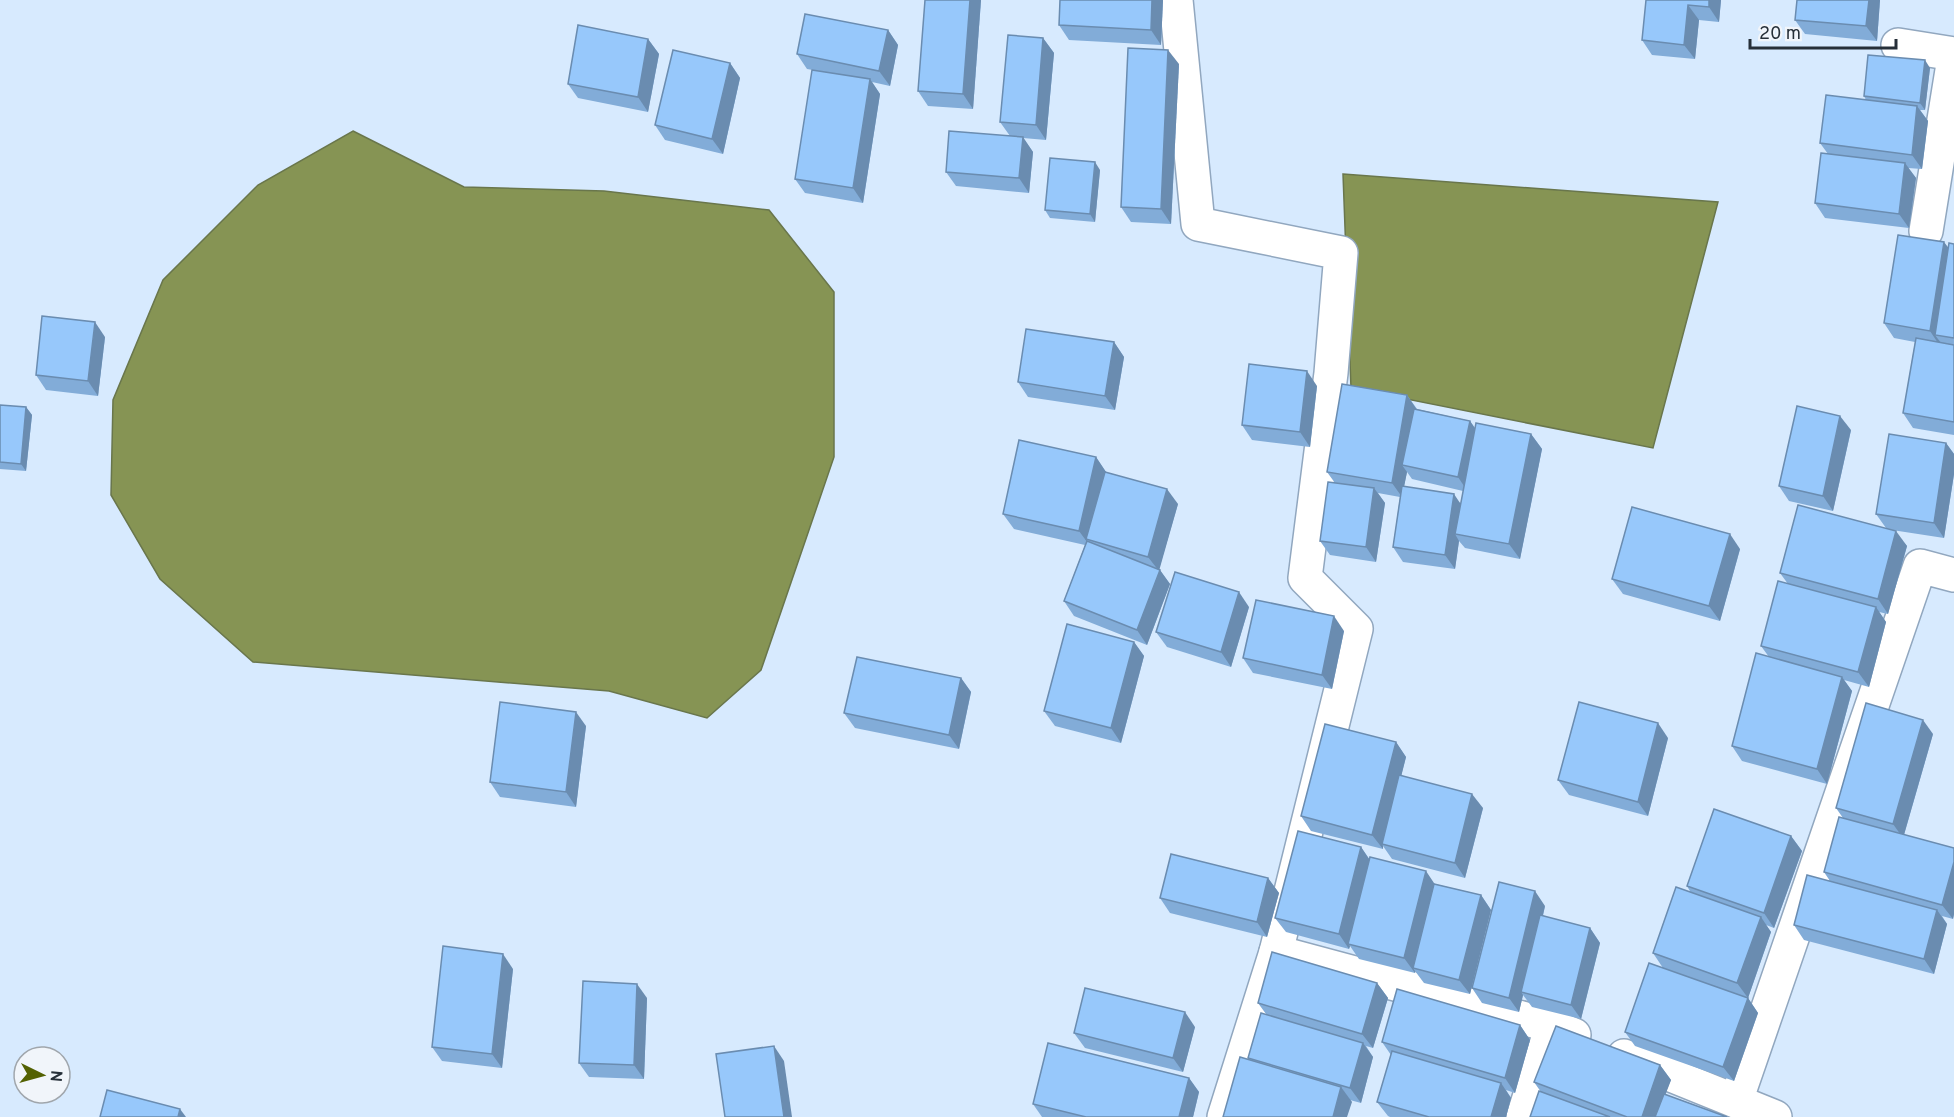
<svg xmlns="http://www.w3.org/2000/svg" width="1954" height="1117" viewBox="0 0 1954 1117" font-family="Overpass,sans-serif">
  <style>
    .water { fill: #869454; stroke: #69764c; stroke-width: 1.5 }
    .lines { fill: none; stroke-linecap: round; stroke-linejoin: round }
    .minor-casing { stroke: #91a7bf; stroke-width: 36 }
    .minor { stroke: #fff; stroke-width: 33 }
    .wall { fill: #82acd8; fill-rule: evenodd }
    .shaded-wall { fill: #6a8cb0 }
    .building { fill: #97c8fb; stroke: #6a8cb0; stroke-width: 1.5 }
  </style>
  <rect width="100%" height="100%" fill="#d7eafe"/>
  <g class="water">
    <path d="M353 131 464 187 604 191 769 210 834 292V457L761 670 707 718 609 691 253 662 160 579 111 495 113 400 163 280 258 185Z"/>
    <path d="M1343 174 1718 202 1653 448 1351 388Z"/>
  </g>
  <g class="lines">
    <defs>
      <g id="minor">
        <path d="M1176 0 1198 224 1341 253 1331 373 1305 578 1356 629 1276 952"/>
        <path d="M1898 45 1954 54"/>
        <path d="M1926 231 1954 58"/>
        <path d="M1624 1056 1775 1117"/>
        <path d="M1736 1101 1920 566 1954 575"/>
        <path d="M1224 1117 1276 952 1552 1026"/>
        <path d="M1523 1117 1552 1026 1574 1035"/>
      </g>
    </defs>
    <use href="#minor" class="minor-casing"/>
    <use href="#minor" class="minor"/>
  </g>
  <g class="wall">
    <path d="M925 0H981L973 109 928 106 918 91Z"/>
    <path d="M1060 0H1163L1161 45 1069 40 1059 25Z"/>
    <path d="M1646 0H1721L1719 22 1699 20 1695 59 1652 55 1642 40Z"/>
    <path d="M1797 0H1880L1877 41 1805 34 1795 20Z"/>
    <path d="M888 30 898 45 890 86 872 82 880 94 863 203 805 193 795 179 825 72 807 69 797 54Z"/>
    <path d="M1043 38 1054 53 1046 140 1023 138 1033 152 1029 193 956 186 946 172 1010 136 1000 122Z"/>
    <path d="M648 39 659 54 648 112 578 98 568 84Z"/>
    <path d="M730 63 740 78 723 154 665 140 655 125Z"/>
    <path d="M1179 64 1171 224 1131 222 1121 207Z"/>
    <path d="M1930 68 1925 110H1920L1928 121 1922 169 1908 168 1916 178 1909 228 1825 218 1815 203 1828 154 1820 143 1866 100 1864 96Z"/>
    <path d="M1100 170 1095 222 1050 218 1045 210Z"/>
    <path d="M1954 244V435L1913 428 1903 413 1915 342 1894 338 1884 323 1948 247Z"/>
    <path d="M105 337 98 396 46 390 36 375Z"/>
    <path d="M1114 342 1124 357 1115 410 1028 397 1018 382Z"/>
    <path d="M1317 386 1310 447 1252 440 1242 425Z"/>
    <path d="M1407 395 1417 409 1470 421 1475 428 1531 434 1542 449 1520 559 1465 548 1459 541 1455 569 1403 562 1393 547 1400 497 1378 493 1385 503 1376 562 1330 555 1320 541 1335 483 1327 472ZM1407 472 1412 479 1463 491 1461 503 1404 486Z"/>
    <path d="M0 405 26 407 32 415 26 471 0 469Z"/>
    <path d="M1851 430 1833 511 1789 501 1779 486Z"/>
    <path d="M1946 443 1954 454V474L1944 538 1892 530 1907 546 1888 614 1879 612 1886 622 1869 687 1844 680 1852 691 1827 784 1742 761 1732 746 1769 657 1761 646 1788 584 1780 573 1886 528 1876 514Z"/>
    <path d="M1096 457 1106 472 1178 504 1159 569 1170 584 1147 645 1074 616 1064 601 1085 545 1014 529 1003 514Z"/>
    <path d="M1740 549 1720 621 1623 594 1612 579Z"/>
    <path d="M1249 607 1231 667 1167 647 1156 632Z"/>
    <path d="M1344 631 1332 689 1253 673 1243 658Z"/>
    <path d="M1134 642 1144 656 1121 743 1055 726 1044 711Z"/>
    <path d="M961 678 971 692 959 749 855 728 844 713Z"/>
    <path d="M586 726 576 807 500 797 490 782Z"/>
    <path d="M1933 734 1904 835 1954 848V914L1953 919 1942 916 1947 924 1934 974 1804 940 1794 925 1830 881 1824 872 1843 818 1836 808Z"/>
    <path d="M1668 738 1648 816 1569 795 1558 780Z"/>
    <path d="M1396 742 1406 757 1401 776 1483 808 1465 878 1392 859 1383 846V849L1311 831 1301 816Z"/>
    <path d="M1791 836 1802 851 1774 928 1766 925 1771 932 1748 998 1758 1013 1734 1081 1635 1046 1625 1032 1663 968 1653 953 1691 893 1687 886Z"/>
    <path d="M1361 847 1370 860 1435 884 1481 895 1491 910 1470 994 1424 983 1415 971V973L1359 959 1350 946 1349 949 1286 932 1275 918Z"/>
    <path d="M1268 878 1279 893 1267 937 1170 913 1160 898Z"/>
    <path d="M1545 906 1543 916 1590 928 1600 943 1581 1019 1532 1007 1523 995 1519 1012 1482 1003 1472 988Z"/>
    <path d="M513 969 502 1068 442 1061 432 1047Z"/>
    <path d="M1377 983 1388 998 1373 1048 1366 1046 1373 1057 1361 1103 1350 1100 1352 1102 1249 1060 1248 1058 1266 1014 1258 1003Z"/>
    <path d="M647 998 644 1079 589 1077 579 1063Z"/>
    <path d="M1520 1025 1530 1040 1515 1093 1506 1090 1511 1098 1506 1117H1390L1388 1116 1377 1102 1391 1055 1382 1042Z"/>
    <path d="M1195 1027 1183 1072 1085 1048 1074 1033Z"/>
    <path d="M1660 1065 1671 1080 1665 1094 1727 1117H1530L1541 1092 1534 1082Z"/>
    <path d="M1189 1078 1199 1092 1193 1117H1042L1033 1104Z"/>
  </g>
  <g class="shaded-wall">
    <path d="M970 0H981L973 109 963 94Z"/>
    <path d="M1152 0H1163L1161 45 1151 30Z"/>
    <path d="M1709 0H1721L1719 22 1709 7Z"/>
    <path d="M1869 0H1880L1877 41 1866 26Z"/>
    <path d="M1688 5 1699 20 1695 59 1684 45Z"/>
    <path d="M888 30 898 45 890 86 879 71Z"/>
    <path d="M1043 38 1054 53 1046 140 1036 125Z"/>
    <path d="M648 39 659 54 648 112 638 97Z"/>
    <path d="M1168 50 1179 64 1171 224 1161 209Z"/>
    <path d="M1925 60 1930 68 1925 110 1920 103Z"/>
    <path d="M730 63 740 78 723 154 712 139Z"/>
    <path d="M870 79 880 94 863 203 853 188Z"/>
    <path d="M1917 106 1928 121 1922 169 1912 155Z"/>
    <path d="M1023 137 1033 152 1029 193 1019 178Z"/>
    <path d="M1095 162 1100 170 1095 222 1090 214Z"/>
    <path d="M1905 163 1916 178 1909 228 1899 214Z"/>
    <path d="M1944 242 1954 255 1935 335 1941 343 1940 346 1930 331Z"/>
    <path d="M95 322 105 337 98 396 88 381Z"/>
    <path d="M1114 342 1124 357 1115 410 1105 396Z"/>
    <path d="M1307 371 1317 386 1310 447 1300 432Z"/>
    <path d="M1407 395 1417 410 1402 465 1407 472 1402 497 1392 483Z"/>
    <path d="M26 407 32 415 26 471 21 464Z"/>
    <path d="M1840 416 1851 430 1833 511 1823 496Z"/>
    <path d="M1470 421 1480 436 1468 492 1458 477Z"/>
    <path d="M1531 434 1542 449 1520 559 1509 544Z"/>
    <path d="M1946 443 1954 454V474L1944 538 1934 523Z"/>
    <path d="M1096 457 1106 472 1086 539 1090 546 1079 531Z"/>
    <path d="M1374 488 1385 503 1376 562 1366 547Z"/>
    <path d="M1167 489 1178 504 1159 571 1148 557Z"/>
    <path d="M1454 494 1464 509 1455 534 1459 541 1455 569 1445 555Z"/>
    <path d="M1896 531 1907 546 1888 614 1878 599Z"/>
    <path d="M1730 534 1740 549 1720 621 1709 606Z"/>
    <path d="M1160 570 1170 584 1147 645 1137 630Z"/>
    <path d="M1239 592 1249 607 1231 667 1221 652Z"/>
    <path d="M1876 607 1886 622 1869 687 1858 672Z"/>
    <path d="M1334 616 1344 631 1332 689 1322 675Z"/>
    <path d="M1134 642 1144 656 1121 743 1111 728Z"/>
    <path d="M1842 677 1852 691 1827 784 1817 769Z"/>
    <path d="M961 678 971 692 959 749 949 735Z"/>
    <path d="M576 712 586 726 576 807 566 792Z"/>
    <path d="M1923 720 1933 734 1903 838 1893 824Z"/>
    <path d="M1658 723 1668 738 1648 816 1638 802Z"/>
    <path d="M1396 742 1406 757 1384 845 1382 844 1383 846V849L1372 835Z"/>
    <path d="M1472 794 1483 808 1465 878 1455 863Z"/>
    <path d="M1791 836 1802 851 1774 928 1764 913Z"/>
    <path d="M1361 847 1371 862 1348 944 1350 946 1349 949 1339 934Z"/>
    <path d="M1954 862V914L1953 919 1942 905Z"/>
    <path d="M1426 871 1436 886 1413 968 1415 971V973L1404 958Z"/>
    <path d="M1268 878 1279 893 1267 937 1257 922Z"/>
    <path d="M1535 891 1545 906 1524 993 1521 992 1523 995 1519 1012 1509 998Z"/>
    <path d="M1481 895 1491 910 1470 994 1459 980Z"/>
    <path d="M1937 910 1947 924 1934 974 1924 959Z"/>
    <path d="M1761 917 1771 932 1748 998 1737 983Z"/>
    <path d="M1590 928 1600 943 1581 1019 1571 1005Z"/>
    <path d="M503 954 513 969 502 1068 492 1054Z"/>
    <path d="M1377 983 1388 998 1373 1048 1362 1034Z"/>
    <path d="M637 984 647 998 644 1079 634 1065Z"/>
    <path d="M1748 998 1758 1013 1734 1081 1723 1067Z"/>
    <path d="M1185 1012 1195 1027 1183 1072 1173 1058Z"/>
    <path d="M1520 1025 1530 1040 1515 1093 1505 1078Z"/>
    <path d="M1363 1043 1373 1057 1361 1103 1350 1088Z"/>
    <path d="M774 1046 784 1061 792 1117H784Z"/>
    <path d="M1660 1065 1671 1080 1657 1117H1642Z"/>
    <path d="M1189 1078 1199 1092 1193 1117H1179Z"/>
    <path d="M1501 1083 1511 1098 1506 1117H1491Z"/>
    <path d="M1341 1087 1352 1102 1347 1117H1333Z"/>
    <path d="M180 1109 186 1117H178Z"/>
  </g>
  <g class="building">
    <path d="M925 0H970L963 94 918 91Z"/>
    <path d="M1060 0H1152L1151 30 1059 25Z"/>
    <path d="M1646 0H1709V7L1688 5 1684 45 1642 40Z"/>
    <path d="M1797 0H1869L1866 26 1795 20Z"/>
    <path d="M805 14 888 30 879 71 797 54Z"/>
    <path d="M578 25 648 39 638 97 568 84Z"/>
    <path d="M1008 35 1043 38 1036 125 1000 122Z"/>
    <path d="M1128 48 1168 50 1161 209 1121 207Z"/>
    <path d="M673 50 730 63 712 139 655 125Z"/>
    <path d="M1868 55 1925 60 1920 103 1864 96Z"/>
    <path d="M812 70 870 79 853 188 795 179Z"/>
    <path d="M1826 95 1917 106 1912 155 1820 143Z"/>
    <path d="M949 131 1023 137 1019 178 946 172Z"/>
    <path d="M1821 153 1905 163 1899 214 1815 203Z"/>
    <path d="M1050 158 1095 162 1090 214 1045 210Z"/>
    <path d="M1898 235 1944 242 1930 331 1884 323Z"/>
    <path d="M1949 243 1954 244V338L1935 335Z"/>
    <path d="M42 316 95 322 88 381 36 375Z"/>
    <path d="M1026 329 1114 342 1105 396 1018 382Z"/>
    <path d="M1916 338 1954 345V422L1903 413Z"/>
    <path d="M1249 364 1307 371 1300 432 1242 425Z"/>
    <path d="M1342 384 1407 395 1392 483 1327 472Z"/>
    <path d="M0 405 26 407 21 464 0 462Z"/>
    <path d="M1797 406 1840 416 1823 496 1779 486Z"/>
    <path d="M1414 409 1470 421 1458 477 1402 465Z"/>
    <path d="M1476 423 1531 434 1509 544 1455 534Z"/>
    <path d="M1889 434 1946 443 1934 523 1876 514Z"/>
    <path d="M1019 440 1096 457 1079 531 1003 514Z"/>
    <path d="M1105 472 1167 489 1148 557 1086 539Z"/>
    <path d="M1328 482 1374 488 1366 547 1320 541Z"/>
    <path d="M1402 486 1454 494 1445 555 1393 547Z"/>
    <path d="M1798 505 1896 531 1878 599 1780 573Z"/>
    <path d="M1632 507 1730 534 1709 606 1612 579Z"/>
    <path d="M1087 541 1160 570 1137 630 1064 601Z"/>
    <path d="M1175 572 1239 592 1221 652 1156 632Z"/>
    <path d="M1778 581 1876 607 1858 672 1761 646Z"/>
    <path d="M1256 600 1334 616 1322 675 1243 658Z"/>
    <path d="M1067 624 1134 642 1111 728 1044 711Z"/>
    <path d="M1756 653 1842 677 1817 769 1732 746Z"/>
    <path d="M857 657 961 678 949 735 844 713Z"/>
    <path d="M500 702 576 712 566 792 490 782Z"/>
    <path d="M1579 702 1658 723 1638 802 1558 780Z"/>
    <path d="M1866 703 1923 720 1893 824 1836 808Z"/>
    <path d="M1325 724 1396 742 1372 835 1301 816Z"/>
    <path d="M1399 775 1472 794 1455 863 1382 844Z"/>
    <path d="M1714 809 1791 836 1764 913 1687 886Z"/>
    <path d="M1839 817 1954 848V862L1942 905 1824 872Z"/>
    <path d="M1298 831 1361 847 1339 934 1275 918Z"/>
    <path d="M1171 854 1268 878 1257 922 1160 898Z"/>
    <path d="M1370 857 1426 871 1404 958 1348 944Z"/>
    <path d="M1807 875 1937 910 1924 959 1794 925Z"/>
    <path d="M1499 882 1535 891 1509 998 1472 988Z"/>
    <path d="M1434 884 1481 895 1459 980 1413 968Z"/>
    <path d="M1676 887 1761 917 1737 983 1653 953Z"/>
    <path d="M1540 915 1590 928 1571 1005 1521 992Z"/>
    <path d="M443 946 503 954 492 1054 432 1047Z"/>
    <path d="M1272 952 1377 983 1362 1034 1258 1003Z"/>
    <path d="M1649 963 1748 998 1723 1067 1625 1032Z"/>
    <path d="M583 981 637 984 634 1065 579 1063Z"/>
    <path d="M1085 988 1185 1012 1173 1058 1074 1033Z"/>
    <path d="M1397 989 1520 1025 1505 1078 1382 1042Z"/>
    <path d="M1261 1013 1363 1043 1350 1088 1248 1058Z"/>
    <path d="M1556 1026 1660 1065 1642 1117H1627L1534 1082Z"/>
    <path d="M1048 1043 1189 1078 1179 1117H1086L1033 1104Z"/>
    <path d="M774 1046 784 1117H725L716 1054Z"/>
    <path d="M1392 1051 1501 1083 1491 1117H1429L1377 1102Z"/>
    <path d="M1240 1057 1341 1087 1333 1117H1223Z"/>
    <path d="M107 1090 180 1109 178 1117H100Z"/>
    <path d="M1539 1091 1610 1117H1530Z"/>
    <path d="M1664 1094 1727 1117H1655Z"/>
  </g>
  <g transform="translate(42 1075) rotate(95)"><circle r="28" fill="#f1f5fa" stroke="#a0a6ac" stroke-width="1.5"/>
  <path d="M0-4.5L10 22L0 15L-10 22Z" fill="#536102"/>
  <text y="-9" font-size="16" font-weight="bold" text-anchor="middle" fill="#262f38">N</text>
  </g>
  <path d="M1750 39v9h146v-9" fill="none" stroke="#262f38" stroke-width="3"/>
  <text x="1759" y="39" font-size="18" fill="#262f38" stroke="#f1f5fa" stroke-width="4.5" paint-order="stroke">20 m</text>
</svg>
